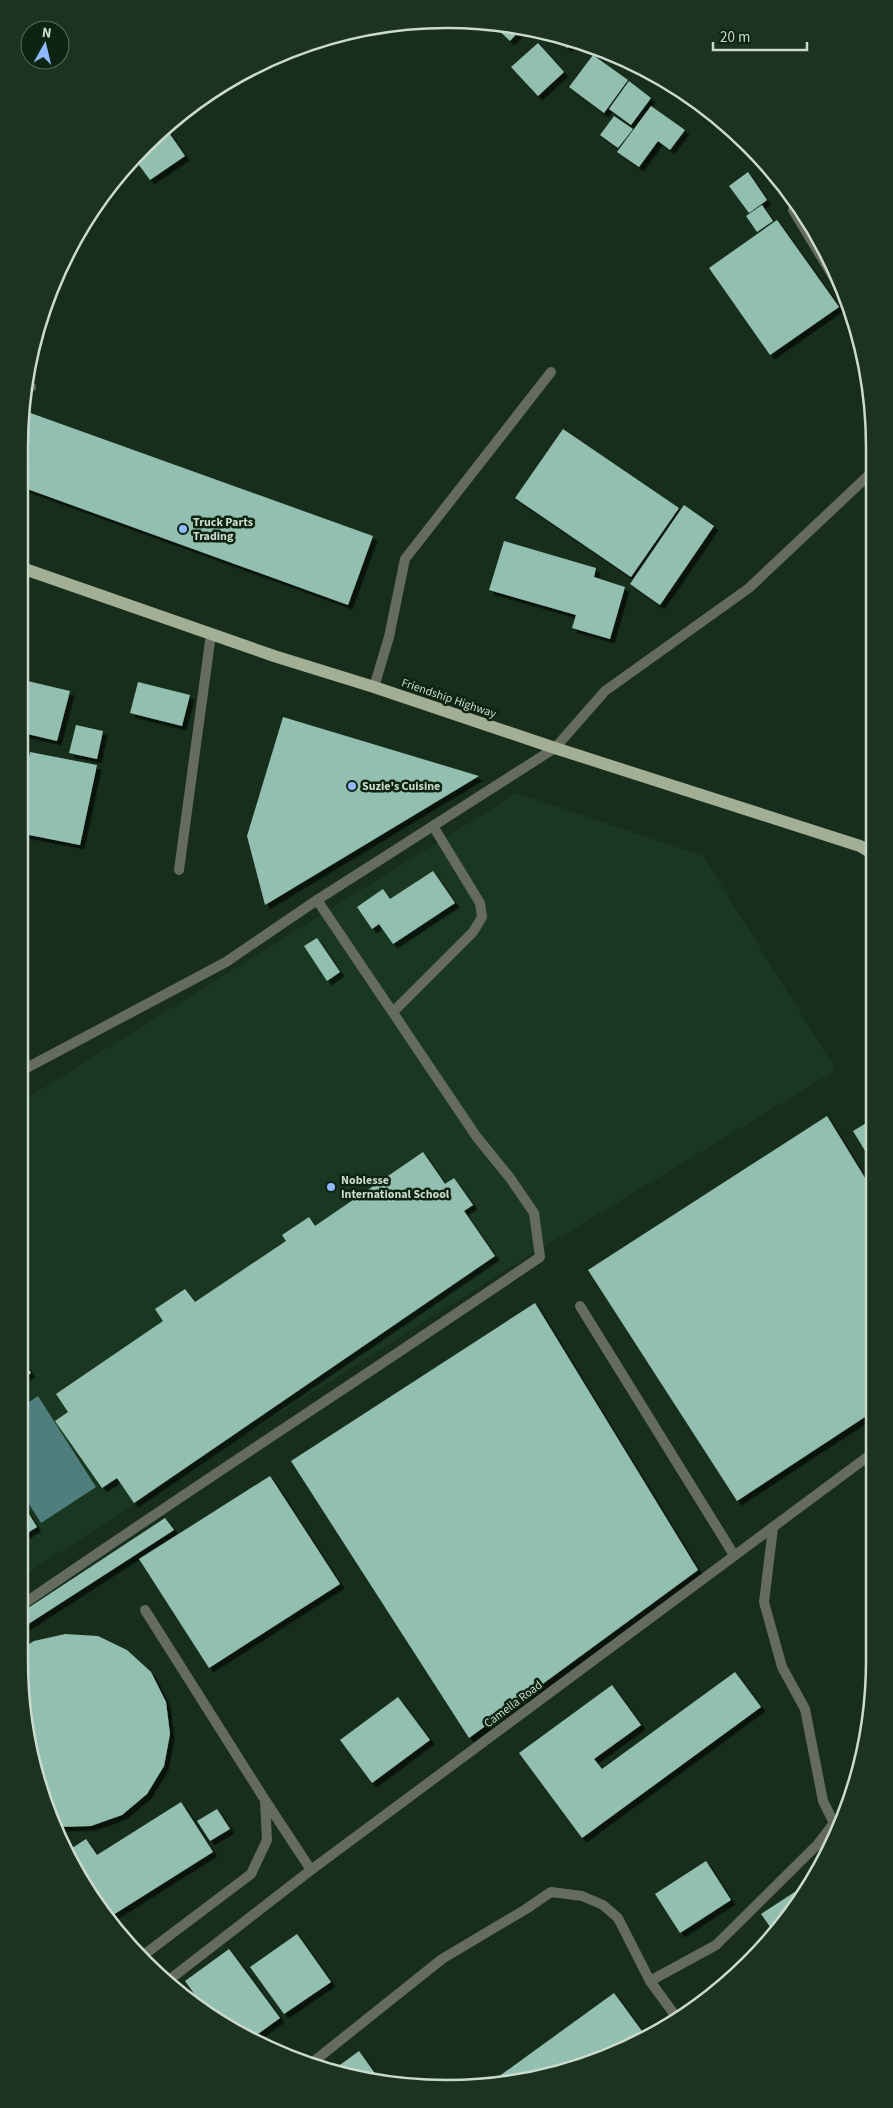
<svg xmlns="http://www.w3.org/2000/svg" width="893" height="2108" viewBox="0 0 893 2108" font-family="'Source Sans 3',sans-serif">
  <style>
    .built { fill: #1a3821 }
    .water { fill: #4f7e7d }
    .building { fill: #93bfb0; filter: url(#shadow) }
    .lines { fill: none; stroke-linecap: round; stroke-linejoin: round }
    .service { stroke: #656b5e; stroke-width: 10 }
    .minor { stroke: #656b5e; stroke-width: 10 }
    .primary { stroke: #a3af94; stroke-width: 12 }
    .poi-dot { fill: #90b8fd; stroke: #0c2411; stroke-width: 2 }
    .labels { text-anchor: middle; stroke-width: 5; stroke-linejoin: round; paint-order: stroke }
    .poi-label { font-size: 12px; font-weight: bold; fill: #cbdacd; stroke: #0c2411; text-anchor: start }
    .street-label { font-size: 12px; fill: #cbdacd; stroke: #0c2411 }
    .rim { fill: none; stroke: #cbdacd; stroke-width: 2.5 }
  </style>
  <defs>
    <filter id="shadow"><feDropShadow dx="4.5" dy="4.5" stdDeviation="0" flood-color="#0009"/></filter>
  </defs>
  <rect width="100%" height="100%" fill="#162e1b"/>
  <path class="built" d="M517 793 703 856 836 1070 506 1270 19 1578V1103Z"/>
  <path class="water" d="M38 1396 96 1487 41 1523 19 1488V1409Z"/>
  <g class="building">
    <path d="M490 22H503L523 27 510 41Z"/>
    <path d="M552 34 575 39 567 48Z"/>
    <path d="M538 43 564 72 538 96 511 67Z"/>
    <path d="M593 55 628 80 604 113 569 87Z"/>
    <path d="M629 81 651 98 631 125 609 109Z"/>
    <path d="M651 106 685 130 670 150 658 141 639 167 617 152Z"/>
    <path d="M614 116 633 129 618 148 600 135Z"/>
    <path d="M165 127 185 156 150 180 133 157Z"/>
    <path d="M748 172 767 200 749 213 729 186Z"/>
    <path d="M762 205 773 221 757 232 746 216Z"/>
    <path d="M777 220 839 307 770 355 709 268Z"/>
    <path d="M25 411 373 536 348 605 19 486V446Z"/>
    <path d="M563 429 679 508 631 577 515 498Z"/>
    <path d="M684 505 714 526 660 605 630 584Z"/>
    <path d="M504 541 596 568 594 577 625 587 610 639 572 628 576 615 489 590Z"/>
    <path d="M19 679 70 691 57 741 19 732Z"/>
    <path d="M138 682 190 695 182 726 130 713Z"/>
    <path d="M283 717 479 776 265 905 247 836Z"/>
    <path d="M76 725 103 731 97 759 69 753Z"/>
    <path d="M30 752 97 765 80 845 19 833V794L22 795Z"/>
    <path d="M433 871 455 903 393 944 379 924 372 929 357 907 383 889 390 899Z"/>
    <path d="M317 938 340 972 327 981 304 946Z"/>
    <path d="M827 1116 873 1191 874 1411 737 1501 588 1270Z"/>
    <path d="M873 1119V1164L853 1131Z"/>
    <path d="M423 1152 445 1184 454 1178 473 1205 464 1211 495 1256 134 1503 117 1478 102 1488 55 1421 68 1412 56 1394 163 1321 155 1309 185 1289 195 1302 286 1241 282 1235 309 1217 315 1226Z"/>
    <path d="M535 1303 698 1570 469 1738 291 1461Z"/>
    <path d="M19 1354 31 1373 19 1381Z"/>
    <path d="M270 1476 340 1584 209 1668 139 1559Z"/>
    <path d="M19 1498 37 1527 19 1538Z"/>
    <path d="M165 1518 174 1530 19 1630V1614Z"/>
    <path d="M65 1634 98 1636 127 1650 151 1672 166 1702 170 1734 164 1766 147 1794 122 1815 91 1826 60 1827 53 1825 42 1799 19 1662V1650L34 1641Z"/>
    <path d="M735 1672 761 1707 582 1838 519 1753 612 1685 641 1725 594 1759 602 1769Z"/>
    <path d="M398 1697 430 1740 372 1783 340 1740Z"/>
    <path d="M181 1802 213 1852 113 1915 128 1939 124 1942 76 1875 66 1852 86 1839 97 1855Z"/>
    <path d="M217 1809 230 1829 210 1841 197 1821Z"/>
    <path d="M706 1861 731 1900 680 1933 655 1894Z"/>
    <path d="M813 1880 775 1934 761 1914Z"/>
    <path d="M297 1934 331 1982 284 2014 250 1967Z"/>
    <path d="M229 1949 280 2018 251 2039 233 2032 206 2010 185 1981Z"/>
    <path d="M614 1993 647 2038 584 2067 503 2086 487 2085Z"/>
    <path d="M359 2051 381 2082 363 2081 333 2070Z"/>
  </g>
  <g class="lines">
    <g class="service">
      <path d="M793 210 845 296"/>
      <path d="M29 386 31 387"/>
      <path d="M374 687 389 637 405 559 551 372"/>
      <path d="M179 870 211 634"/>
      <path d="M393 1012 473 932 482 917 480 903 433 826"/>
      <path d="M19 1072 226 962 317 900 555 748 605 691 749 588 871 473"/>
      <path d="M580 1306 734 1555"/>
      <path d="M19 1607C191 1488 367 1375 540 1257L534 1213 510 1178 476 1136 317 900"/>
      <path d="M145 1610 265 1800 311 1870"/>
      <path d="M834 1823 844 1817"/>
      <path d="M141 1957 251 1874 267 1840 265 1801"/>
      <path d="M650 1981 677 2018"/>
      <path d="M313 2062 442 1959 526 1909 551 1892 582 1896 603 1905 618 1918 650 1981 716 1945 817 1845 834 1823 823 1801 805 1709 782 1667 764 1602 773 1528"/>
    </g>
    <path class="minor" d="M169 1980 311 1870 874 1452"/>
    <path class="primary" d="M19 567 274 656 374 687 555 748 860 846 872 853"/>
  </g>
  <g class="poi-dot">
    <circle cx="183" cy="529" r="5"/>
    <circle cx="352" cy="786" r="5"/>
    <circle cx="331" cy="1187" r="5"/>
  </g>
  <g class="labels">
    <g class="poi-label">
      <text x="193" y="526">Truck Parts<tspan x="193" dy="14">Trading</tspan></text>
      <text x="362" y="790">Suzie's Cuisine</text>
      <text x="341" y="1184">Noblesse<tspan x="341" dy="14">International School</tspan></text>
    </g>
    <g class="street-label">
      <text transform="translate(449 698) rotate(19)" y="4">Friendship Highway</text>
      <text transform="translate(513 1704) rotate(-37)" y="4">Camella Road</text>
    </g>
  </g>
  <path d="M0 0H893V2108H0ZM447 28H447A419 419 0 0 1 866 447V1661A419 419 0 0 1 447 2080H447A419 419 0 0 1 28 1661V447A419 419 0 0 1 447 28Z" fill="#1b3320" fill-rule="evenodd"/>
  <path class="rim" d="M447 28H447A419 419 0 0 1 866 447V1661A419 419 0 0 1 447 2080H447A419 419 0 0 1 28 1661V447A419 419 0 0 1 447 28Z"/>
  <g transform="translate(45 45) rotate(8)"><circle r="24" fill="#0c2411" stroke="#586d5c"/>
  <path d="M0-4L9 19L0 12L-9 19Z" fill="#90b8fd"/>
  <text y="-8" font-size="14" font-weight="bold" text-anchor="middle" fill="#cbdacd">N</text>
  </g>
  <path d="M713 42v8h94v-8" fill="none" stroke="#cbdacd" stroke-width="2.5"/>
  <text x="720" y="42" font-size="15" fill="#cbdacd" stroke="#0c2411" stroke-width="4" paint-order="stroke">20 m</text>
</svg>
